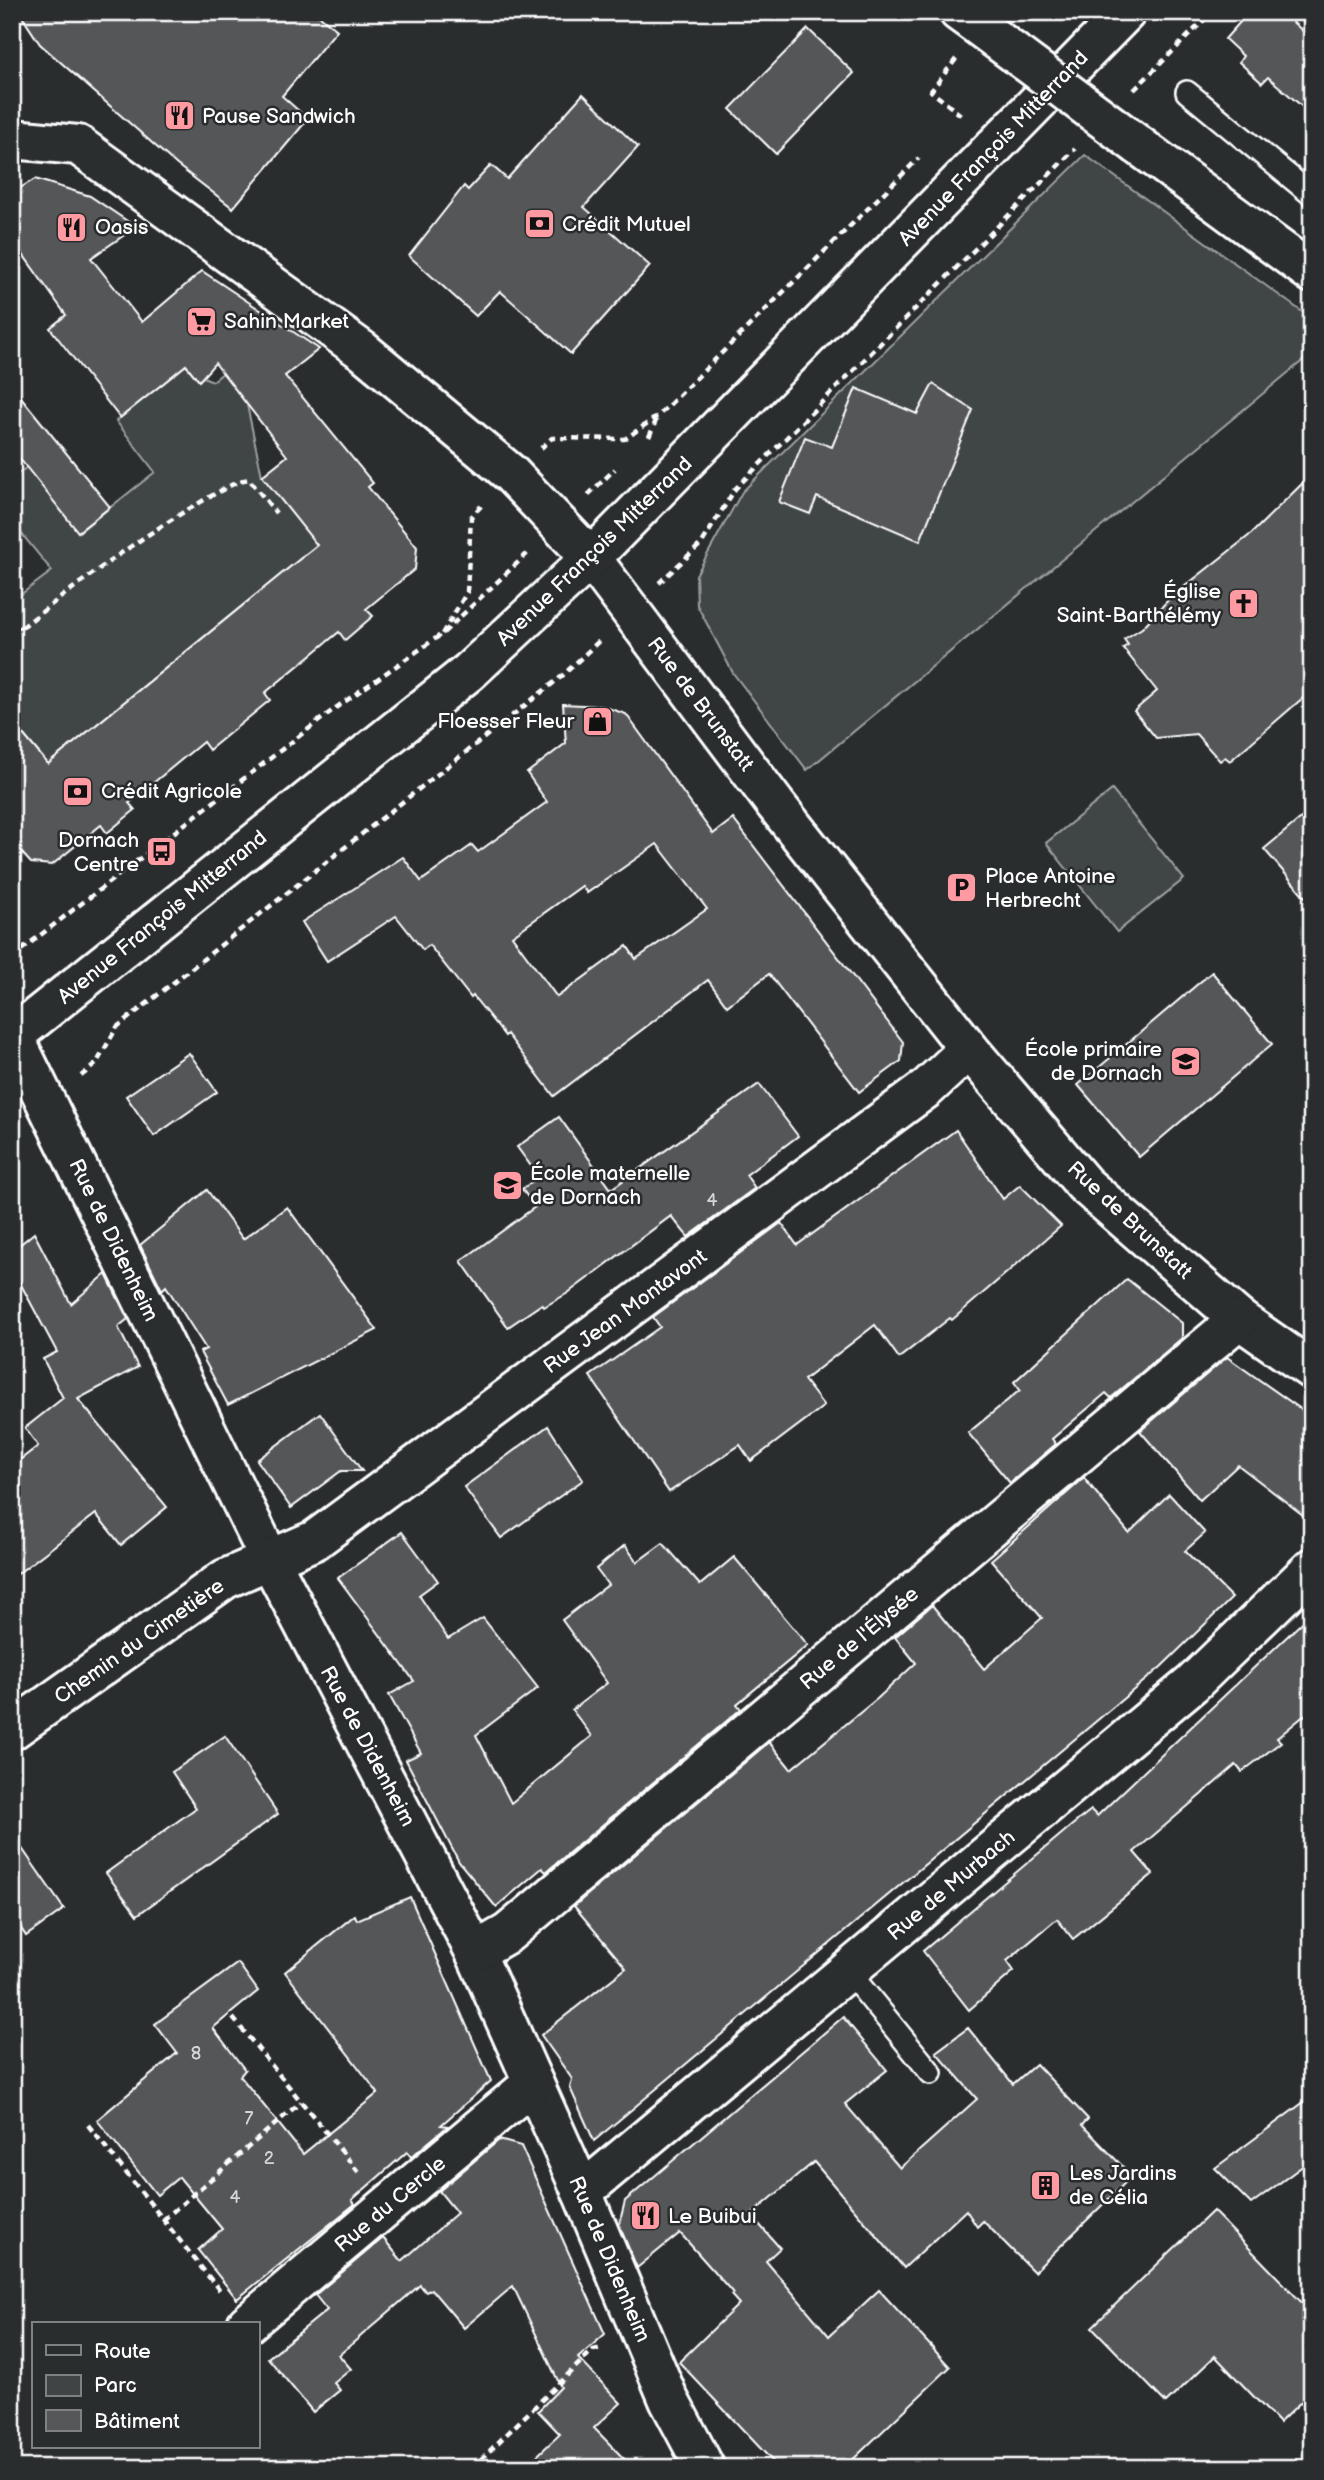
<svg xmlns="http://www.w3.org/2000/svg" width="1324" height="2480" viewBox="0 0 1324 2480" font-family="'Balsamiq Sans',sans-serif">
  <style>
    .green { fill: #414445; stroke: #a0a2a2; stroke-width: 2 }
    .building { fill: #555758; stroke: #fff; stroke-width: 2; fill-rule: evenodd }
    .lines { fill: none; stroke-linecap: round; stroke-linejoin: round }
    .service-casing { stroke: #fff; stroke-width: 26 }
    .minor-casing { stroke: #fff; stroke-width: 44 }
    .primary-casing { stroke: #fff; stroke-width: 44 }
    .path { stroke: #fff; stroke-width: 4.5; stroke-dasharray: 7 5; stroke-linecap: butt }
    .service { stroke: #2a2d2e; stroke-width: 21 }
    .minor { stroke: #2a2d2e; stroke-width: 38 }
    .primary { stroke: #2a2d2e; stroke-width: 38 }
    .minor-bridge-casing { stroke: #fff; stroke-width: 44; stroke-linecap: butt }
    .minor-bridge { stroke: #2a2d2e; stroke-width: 38 }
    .labels { text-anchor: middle; stroke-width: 5; stroke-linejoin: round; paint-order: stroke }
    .number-label { font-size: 18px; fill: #d4d5d5 }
    .poi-label { font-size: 21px; fill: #fff; stroke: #2a2d2e; text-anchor: start }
    .street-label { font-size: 21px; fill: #fff; stroke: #2a2d2e }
  </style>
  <rect width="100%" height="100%" fill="#2a2d2e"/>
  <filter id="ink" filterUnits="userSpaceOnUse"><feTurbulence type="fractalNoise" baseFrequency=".0143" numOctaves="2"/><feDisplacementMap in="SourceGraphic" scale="14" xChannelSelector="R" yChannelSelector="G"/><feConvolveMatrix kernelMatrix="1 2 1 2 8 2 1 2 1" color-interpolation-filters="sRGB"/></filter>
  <g filter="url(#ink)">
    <g class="green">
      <path d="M1085 155 1312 319V353L807 770 733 673 697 605 696 575 742 492Z"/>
      <path d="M186 365 199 381 203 377 213 381 223 373 247 405 262 476 317 545 48 764 12 721V601L52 571 12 522V479L27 467 79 532 155 472 116 421Z"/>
      <path d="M1112 790 1184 879 1117 932 1046 843Z"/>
    </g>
    <g class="building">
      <path d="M19 12H315L337 30 282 96 308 119 233 208 177 165 40 44Z"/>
      <path d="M1249 12H1281L1312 39V115L1268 77 1262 83 1239 62 1243 56 1225 39Z"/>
      <path d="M808 29 854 73 776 154 730 109Z"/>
      <path d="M583 94 638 147 584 207 650 266 571 354 500 291 476 316 409 256 464 186 468 190 491 165 507 179Z"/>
      <path d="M35 179 90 196 136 227 91 258 142 322 202 271 319 349 285 376 373 483 368 487 417 547 415 569 366 609 373 616 345 640 339 632 265 693 270 700 209 750 203 742 158 779 129 803 135 810 107 833 101 825 52 865 31 863 12 842V721L48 764 317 545 262 476 287 456 215 363 199 381 186 365 120 418 50 328 66 315 12 239V193Z"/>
      <path d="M933 384 973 410 920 541 817 497 810 514 779 502 805 437 832 447 856 388 917 414Z"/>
      <path d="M12 386 110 507 78 532 12 449Z"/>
      <path d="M1312 474V690L1230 761 1225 757 1220 761 1196 734 1156 738 1134 711 1157 691 1123 648 1128 645 1124 639 1142 628 1170 598 1251 534Z"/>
      <path d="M563 704 602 706 626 714 713 834 733 819 903 1042 901 1061 859 1092 769 974 727 1006 708 980 554 1096 507 1034 505 1036 473 996 471 998 429 945 423 950 396 916 327 961 302 922 403 857 421 881 472 845 478 852 547 802 527 773 566 743ZM657 844 707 909 636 959 627 946 557 997 512 936 582 886 587 893Z"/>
      <path d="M1312 809V905L1264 849Z"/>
      <path d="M1212 972 1272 1044 1139 1157 1078 1085Z"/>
      <path d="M189 1053 217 1092 154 1136 126 1096Z"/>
      <path d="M759 1084 798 1136 746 1175 755 1188 688 1237 671 1216 568 1293 544 1307 542 1304 508 1327 461 1261 535 1207 522 1189 539 1177 517 1147 559 1117 611 1189Z"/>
      <path d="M956 1130 1003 1199 1020 1185 1061 1226 952 1320 950 1318 899 1358 875 1325 804 1380 824 1406 751 1461 740 1445 669 1492 590 1376 660 1327 653 1317 781 1223 797 1245Z"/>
      <path d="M207 1190 243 1239 287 1207 377 1330 228 1405 200 1352 206 1349 166 1286 162 1290 140 1245Z"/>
      <path d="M34 1233 71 1304 106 1274 128 1319 118 1327 138 1367 78 1399 167 1507 121 1545 96 1514 12 1578V1466L38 1446 25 1428 63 1398 43 1359 57 1352 12 1268V1251Z"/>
      <path d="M1127 1279 1182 1323V1338L1111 1398 1106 1393 1052 1439 1056 1444 1010 1483 968 1433 1020 1390 1014 1382Z"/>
      <path d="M1227 1357 1312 1417V1522L1238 1465 1200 1500 1140 1431Z"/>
      <path d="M320 1413 362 1471H341L291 1508 257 1460Z"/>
      <path d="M548 1426 583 1480 501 1538 464 1487Z"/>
      <path d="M1084 1478 1129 1533 1169 1494 1205 1533 1185 1551 1232 1598 1161 1667 594 2141 570 2088 572 2079 541 2035 626 1968 574 1906 769 1742 791 1769 878 1698 916 1663 895 1637 932 1605 984 1669 1042 1618 991 1560Z"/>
      <path d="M402 1532 438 1581 419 1595 448 1639 483 1618 538 1688 476 1735 511 1803 592 1736 572 1710 607 1683 562 1620 608 1585 596 1569 625 1545 637 1562 663 1543 700 1585 734 1557 808 1645 737 1704 741 1709 546 1872 542 1868 496 1907 459 1862 406 1760 421 1753 389 1695 414 1681 338 1578Z"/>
      <path d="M1312 1613V1709L1277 1738 1281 1742 1242 1772 1236 1765 1134 1852 1153 1874 1073 1939 1057 1919 1007 1961 1014 1971 969 2010 923 1951 1071 1826 1091 1810 1097 1816Z"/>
      <path d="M225 1736 278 1814 137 1915 106 1873 196 1808 172 1772Z"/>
      <path d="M12 1834 64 1909 26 1936 12 1915Z"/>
      <path d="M410 1897 491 2081 441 2125 448 2126 411 2157 407 2152 352 2200 355 2204 237 2299 198 2250 222 2229 179 2177 157 2195 97 2120 177 2053 155 2024 238 1963 258 1991 213 2028 245 2070 240 2076 303 2154 378 2093 285 1972 355 1915 357 1920Z"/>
      <path d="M843 2017 887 2070 845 2104 900 2168 977 2099 936 2052 968 2028 1013 2084 1036 2064 1088 2119 1082 2125 1132 2176 1034 2272 983 2221 977 2227 966 2210 904 2268 814 2162 751 2215 780 2248 766 2261 829 2336 879 2290 950 2367 844 2468H779L679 2362 739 2304 731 2295 733 2293 680 2233 637 2268 619 2225 625 2201Z"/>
      <path d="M1312 2096V2159L1251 2204 1215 2168Z"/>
      <path d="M499 2140 521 2146 605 2334 578 2358 621 2403 594 2428 633 2468H524L560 2434 538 2411 561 2387 513 2286 464 2328 431 2289 426 2292 420 2285 339 2355 351 2369 334 2383 340 2390 313 2412 268 2358 327 2310 315 2295 383 2238 402 2261 457 2213 439 2191Z"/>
      <path d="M1213 2211 1312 2313V2391L1279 2423 1215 2356 1166 2403 1092 2327Z"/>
    </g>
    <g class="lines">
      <defs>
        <g id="service">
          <path d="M1187 92 1312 195"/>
          <path d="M848 1971 931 2073"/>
        </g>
        <g id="minor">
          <path d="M959 12 981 28"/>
          <path d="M12 139 78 145 363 351 510 473 591 558 776 805 969 1049 1084 1184 1239 1319 1312 1370"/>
          <path d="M1138 145 1312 273"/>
          <path d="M12 1033 270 1560 475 1952 582 2192 669 2400 705 2468"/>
          <path d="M12 1730 225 1579 315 1540 927 1088 969 1049"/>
          <path d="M475 1952 508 1933 1239 1319"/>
          <path d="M582 2192 1192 1684 1312 1568"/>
          <path d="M247 2324 533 2083"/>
        </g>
        <path id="primary" d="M12 1037 470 671 591 558 1126 12"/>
      </defs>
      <use href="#service" class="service-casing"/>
      <use href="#minor" class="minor-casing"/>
      <use href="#primary" class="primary-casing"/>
      <g class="path">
        <path d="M956 59 931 91 962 116"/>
        <path d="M1134 90 1212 12"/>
        <path d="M649 437 658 416"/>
        <path d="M541 448 552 438 625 439 659 415 919 158"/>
        <path d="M588 495 615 469"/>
        <path d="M659 583 702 543 735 489 1075 149"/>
        <path d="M12 616 21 628"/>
        <path d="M442 634 467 592 471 517 482 505"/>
        <path d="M12 635C87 577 154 525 239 481L249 479 276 513"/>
        <path d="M12 957 337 707 442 634 529 552"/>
        <path d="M81 1076 96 1064 117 1027 561 677 600 640"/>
        <path d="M233 2018 361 2175"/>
        <path d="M88 2125 220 2291"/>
        <path d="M163 2220 301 2102"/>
        <path d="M472 2468 593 2350 602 2348"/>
      </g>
      <use href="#service" class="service"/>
      <use href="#minor" class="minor"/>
      <use href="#primary" class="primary"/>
      <defs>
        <path id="minor-bridge" d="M981 28 1138 145"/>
      </defs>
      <use href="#minor-bridge" class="minor-bridge-casing"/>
      <use href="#minor-bridge" class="minor-bridge"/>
    </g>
  </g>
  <defs>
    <symbol id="restaurant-square" viewBox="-11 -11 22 22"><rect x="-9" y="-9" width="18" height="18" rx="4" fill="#ff9aa2" stroke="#2a2d2e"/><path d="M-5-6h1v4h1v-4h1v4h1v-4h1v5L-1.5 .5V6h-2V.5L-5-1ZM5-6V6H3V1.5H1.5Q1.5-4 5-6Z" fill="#111"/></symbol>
    <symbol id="bank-square" viewBox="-11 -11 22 22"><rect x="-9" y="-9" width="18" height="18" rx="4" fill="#ff9aa2" stroke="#2a2d2e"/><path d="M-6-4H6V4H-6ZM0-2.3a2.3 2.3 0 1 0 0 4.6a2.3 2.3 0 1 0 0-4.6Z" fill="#111"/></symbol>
    <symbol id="supermarket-square" viewBox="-11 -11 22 22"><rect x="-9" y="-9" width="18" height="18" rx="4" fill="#ff9aa2" stroke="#2a2d2e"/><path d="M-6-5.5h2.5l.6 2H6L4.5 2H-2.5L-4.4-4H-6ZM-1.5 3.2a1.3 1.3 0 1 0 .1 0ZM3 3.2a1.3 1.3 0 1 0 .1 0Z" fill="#111"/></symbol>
    <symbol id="church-square" viewBox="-11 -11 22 22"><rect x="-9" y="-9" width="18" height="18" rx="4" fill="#ff9aa2" stroke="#2a2d2e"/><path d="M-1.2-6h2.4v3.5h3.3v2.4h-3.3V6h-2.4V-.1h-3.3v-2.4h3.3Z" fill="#111"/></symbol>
    <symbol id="shop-square" viewBox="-11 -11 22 22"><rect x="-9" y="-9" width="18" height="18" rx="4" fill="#ff9aa2" stroke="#2a2d2e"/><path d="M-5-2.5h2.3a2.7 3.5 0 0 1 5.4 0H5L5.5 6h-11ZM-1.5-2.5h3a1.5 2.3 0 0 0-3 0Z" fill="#111"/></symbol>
    <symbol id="bus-square" viewBox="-11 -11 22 22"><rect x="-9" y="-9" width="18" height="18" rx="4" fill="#ff9aa2" stroke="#2a2d2e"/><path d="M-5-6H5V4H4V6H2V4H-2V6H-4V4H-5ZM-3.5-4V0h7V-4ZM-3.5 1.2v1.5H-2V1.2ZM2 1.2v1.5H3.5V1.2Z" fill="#111"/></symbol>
    <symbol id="parking-square" viewBox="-11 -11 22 22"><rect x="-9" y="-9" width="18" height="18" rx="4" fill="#ff9aa2" stroke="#2a2d2e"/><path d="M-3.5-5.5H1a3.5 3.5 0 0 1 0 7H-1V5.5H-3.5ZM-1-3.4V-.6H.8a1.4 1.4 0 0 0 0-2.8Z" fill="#111"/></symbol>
    <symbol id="school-square" viewBox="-11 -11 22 22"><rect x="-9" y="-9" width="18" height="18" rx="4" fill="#ff9aa2" stroke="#2a2d2e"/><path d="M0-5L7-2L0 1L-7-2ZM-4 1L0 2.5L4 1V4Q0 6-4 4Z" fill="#111"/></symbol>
    <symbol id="building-square" viewBox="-11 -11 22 22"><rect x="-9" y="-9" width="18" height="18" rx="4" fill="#ff9aa2" stroke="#2a2d2e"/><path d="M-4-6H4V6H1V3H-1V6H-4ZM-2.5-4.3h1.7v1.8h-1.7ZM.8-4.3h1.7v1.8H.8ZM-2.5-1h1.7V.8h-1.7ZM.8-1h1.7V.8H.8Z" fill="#111"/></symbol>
  </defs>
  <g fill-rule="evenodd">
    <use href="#restaurant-square" x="162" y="98" width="35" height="35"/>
    <use href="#bank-square" x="522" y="206" width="35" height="35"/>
    <use href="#restaurant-square" x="54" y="210" width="35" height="35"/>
    <use href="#supermarket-square" x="184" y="304" width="35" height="35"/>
    <use href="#church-square" x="1226" y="586" width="35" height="35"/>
    <use href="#shop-square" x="580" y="704" width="35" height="35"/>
    <use href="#bank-square" x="60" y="774" width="35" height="35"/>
    <use href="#bus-square" x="144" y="834" width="35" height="35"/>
    <use href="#parking-square" x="944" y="870" width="35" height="35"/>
    <use href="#school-square" x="1168" y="1044" width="35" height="35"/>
    <use href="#school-square" x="490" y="1168" width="35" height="35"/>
    <use href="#building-square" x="1028" y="2168" width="35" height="35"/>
    <use href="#restaurant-square" x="628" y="2198" width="35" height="35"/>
  </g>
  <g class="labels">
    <g class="number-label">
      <text x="712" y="1206">4</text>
      <text x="196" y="2059">8</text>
      <text x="249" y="2124">7</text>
      <text x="269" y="2164">2</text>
      <text x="235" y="2203">4</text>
    </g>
    <g class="poi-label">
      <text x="202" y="123">Pause Sandwich</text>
      <text x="562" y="231">Crédit Mutuel</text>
      <text x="95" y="234">Oasis</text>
      <text x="224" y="328">Sahin Market</text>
      <text x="1221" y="598" text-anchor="end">Église<tspan x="1221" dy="24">Saint-Barthélémy</tspan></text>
      <text x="574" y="728" text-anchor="end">Floesser Fleur</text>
      <text x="101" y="798">Crédit Agricole</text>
      <text x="139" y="847" text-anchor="end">Dornach<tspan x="139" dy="24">Centre</tspan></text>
      <text x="985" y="883">Place Antoine<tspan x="985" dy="24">Herbrecht</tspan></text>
      <text x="1162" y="1056" text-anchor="end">École primaire<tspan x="1162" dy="24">de Dornach</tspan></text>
      <text x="530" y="1180">École maternelle<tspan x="530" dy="24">de Dornach</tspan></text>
      <text x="1069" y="2180">Les Jardins<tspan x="1069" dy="24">de Célia</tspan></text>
      <text x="668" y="2223">Le Buibui</text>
    </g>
    <g class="street-label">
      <text transform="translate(993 148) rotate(-46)" y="7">Avenue François Mitterrand</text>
      <text transform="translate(594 551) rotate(-44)" y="7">Avenue François Mitterrand</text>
      <text transform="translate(701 704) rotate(53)" y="7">Rue de Brunstatt</text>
      <text transform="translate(162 917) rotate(-39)" y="7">Avenue François Mitterrand</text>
      <text transform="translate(1130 1220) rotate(43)" y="7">Rue de Brunstatt</text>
      <text transform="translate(114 1240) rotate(64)" y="7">Rue de Didenheim</text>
      <text transform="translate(625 1311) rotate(-36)" y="7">Rue Jean Montavont</text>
      <text transform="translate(859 1638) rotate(-40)" y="7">Rue de l'Élysée</text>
      <text transform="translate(139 1641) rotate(-35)" y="7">Chemin du Cimetière</text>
      <text transform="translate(368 1746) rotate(62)" y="7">Rue de Didenheim</text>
      <text transform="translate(951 1885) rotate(-40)" y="7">Rue de Murbach</text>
      <text transform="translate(390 2204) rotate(-40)" y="7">Rue du Cercle</text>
      <text transform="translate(610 2259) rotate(67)" y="7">Rue de Didenheim</text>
    </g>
  </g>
  <rect width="1324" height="2480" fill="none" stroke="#2a2d2e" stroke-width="42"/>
  <rect x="21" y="21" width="1282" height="2438" fill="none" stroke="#fff" stroke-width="2.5" filter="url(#ink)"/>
  <rect x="32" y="2322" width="228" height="126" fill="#2a2d2e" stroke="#7f8182" stroke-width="2"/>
  <rect x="46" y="2345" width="35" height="10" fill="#2a2d2e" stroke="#7f8182" stroke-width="2"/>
  <text x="94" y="2358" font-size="21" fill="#ffffff">Route</text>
  <rect x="46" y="2375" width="35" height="21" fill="#414445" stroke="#7f8182" stroke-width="2"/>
  <text x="94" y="2392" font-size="21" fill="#ffffff">Parc</text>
  <rect x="46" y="2410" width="35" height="21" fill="#555758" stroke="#7f8182" stroke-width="2"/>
  <text x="94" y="2428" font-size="21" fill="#ffffff">Bâtiment</text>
</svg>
